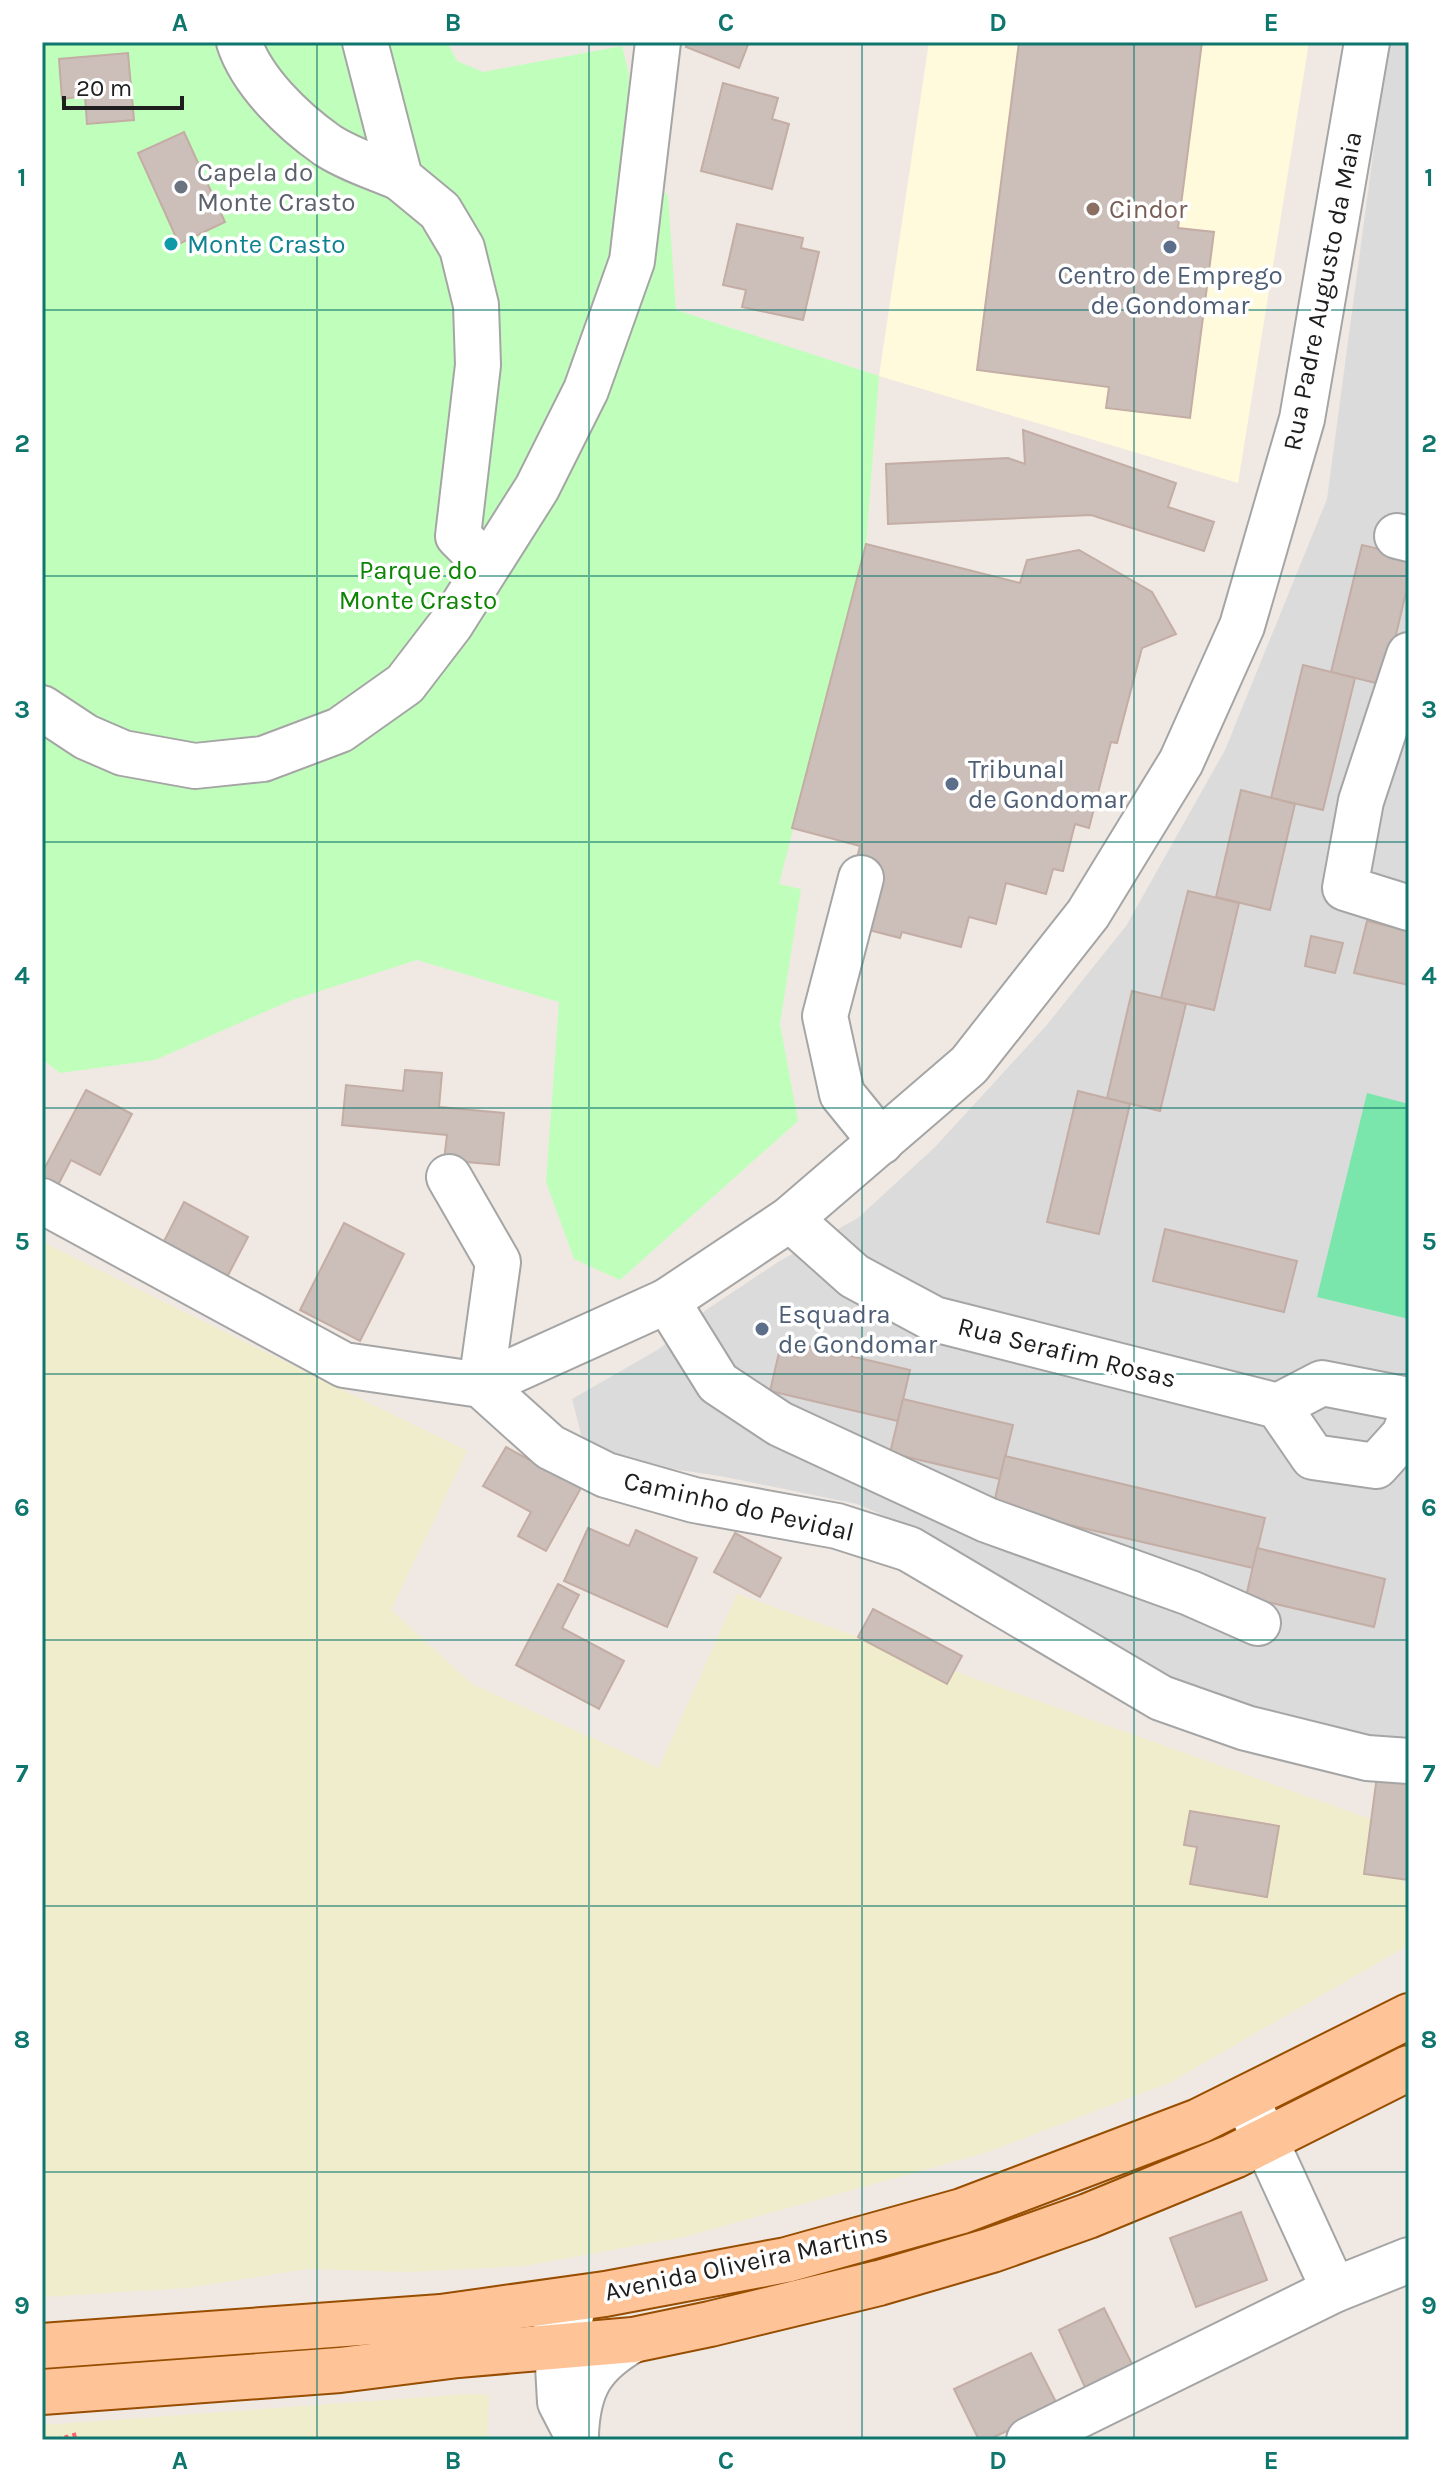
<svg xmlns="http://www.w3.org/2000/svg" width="1451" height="2482" viewBox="0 0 1451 2482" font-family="Karla,sans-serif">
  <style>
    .residential { fill: #dcdbdb }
    .education { fill: #fffadc }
    .farmland { fill: #f0edcc }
    .park { fill: #c0febb }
    .pitch { fill: #7ae6ab }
    .building { fill: #ccbeb9; stroke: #c3ada4; stroke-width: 2 }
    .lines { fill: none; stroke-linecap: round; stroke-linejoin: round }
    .minor-casing { stroke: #a5a5a5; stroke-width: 48 }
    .major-casing { stroke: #974e00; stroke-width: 48 }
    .path { stroke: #ff646c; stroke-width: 5; stroke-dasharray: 4 4; stroke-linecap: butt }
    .minor { stroke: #fff; stroke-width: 44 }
    .major { stroke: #ffc398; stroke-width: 44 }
    .grid { fill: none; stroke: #0f766e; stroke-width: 2; stroke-opacity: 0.55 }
    .worship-dot { fill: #6b7280; stroke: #fff; stroke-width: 3 }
    .education-dot { fill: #8d6e63; stroke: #fff; stroke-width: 3 }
    .culture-dot { fill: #0f9aa8; stroke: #fff; stroke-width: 3 }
    .service-dot { fill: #5c6f8a; stroke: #fff; stroke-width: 3 }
    .labels { text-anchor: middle; stroke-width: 7; stroke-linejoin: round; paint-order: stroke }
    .worship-label { font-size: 26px; fill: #5b616d; stroke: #fff; text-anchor: start }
    .education-label { font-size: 26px; fill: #785e54; stroke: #fff; text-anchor: start }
    .culture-label { font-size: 26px; fill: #0d838f; stroke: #fff; text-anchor: start }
    .service-label { font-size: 26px; fill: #4e5e75; stroke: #fff; text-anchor: start }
    .street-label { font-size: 26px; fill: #1e1e1e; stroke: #fff }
    .park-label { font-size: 26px; fill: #0b8502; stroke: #fff }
    .neatline { fill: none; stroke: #0f766e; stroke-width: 3 }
    .grid-label { font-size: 26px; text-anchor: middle; font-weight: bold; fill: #0f766e }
  </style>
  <rect width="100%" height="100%" fill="#f0e9e3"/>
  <path class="residential" d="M1388 42H1409V1737H1362L1261 1709 1162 1674 1039 1606 936 1538 857 1504 720 1476 632 1463 582 1438 572 1399 659 1349 706 1310 778 1262 858 1218 936 1146 1046 1026 1126 926 1225 750 1327 499Z"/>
  <path class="education" d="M929 42H1309L1238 483 879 376Z"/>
  <g class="farmland">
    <path d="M42 1242 467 1451 391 1610 472 1684 659 1768 737 1594 1379 1822 1409 1896V1945L1169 2083 985 2153 684 2237 524 2266 410 2272 308 2269 187 2288 42 2297Z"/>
    <path d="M467 2394 489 2395 487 2440H42V2425Z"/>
  </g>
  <path class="park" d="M42 42H447L457 61 483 72 622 46 629 74 628 148 668 196 676 310 879 376 866 544 779 884 801 889 780 1024 798 1121 620 1280 574 1259 546 1182 559 1002 417 960 292 1000 155 1060 60 1073 42 1059Z"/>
  <path class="pitch" d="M1367 1093 1409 1104V1319L1317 1297Z"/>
  <g class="building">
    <path d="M688 42H749L739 68 686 47Z"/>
    <path d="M1019 42H1202L1178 228 1214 232 1190 418 1106 408 1109 387 977 370Z"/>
    <path d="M128 53 134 120 87 124 85 96 62 99 59 59Z"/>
    <path d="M723 83 778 98 772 119 789 124 772 189 701 171Z"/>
    <path d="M184 132 225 222 179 244 138 153Z"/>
    <path d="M737 224 803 238 801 248 819 252 803 320 742 307 746 290 723 285Z"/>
    <path d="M1023 430 1176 483 1168 507 1214 522 1204 551 1091 515 888 524 886 464 1008 458 1025 464Z"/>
    <path d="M866 544 1020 583 1027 560 1079 550 1152 592 1176 634 1142 648 1117 743 1111 742 1089 828 1075 824 1063 871 1053 869 1046 894 1006 883 996 924 969 917 961 947 902 932 900 938 865 929 880 868 856 862 860 846 792 828Z"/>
    <path d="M1362 545 1409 556V580L1384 685 1331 672Z"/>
    <path d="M1303 665 1355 678 1323 810 1271 798Z"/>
    <path d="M1241 790 1295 804 1270 910 1216 897Z"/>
    <path d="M1188 891 1239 903 1214 1010 1161 998Z"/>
    <path d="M1367 921 1409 931V985L1354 973Z"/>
    <path d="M1311 936 1343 943 1335 973 1305 966Z"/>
    <path d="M1132 991 1186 1004 1160 1111 1107 1098Z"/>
    <path d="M405 1070 442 1073 439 1107 504 1113 499 1165 444 1160 447 1135 342 1125 346 1085 403 1091Z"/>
    <path d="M86 1090 132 1114 100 1175 71 1160 58 1185 42 1176V1173Z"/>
    <path d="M1078 1091 1130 1104 1099 1234 1047 1222Z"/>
    <path d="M184 1202 248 1237 225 1281 161 1247Z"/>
    <path d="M344 1223 404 1254 360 1341 300 1310Z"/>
    <path d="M1165 1229 1297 1261 1284 1312 1153 1281Z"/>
    <path d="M782 1340 910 1370 898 1421 770 1391Z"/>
    <path d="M903 1399 1013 1425 1000 1479 890 1453Z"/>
    <path d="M506 1447 581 1488 546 1551 518 1536 531 1512 483 1486Z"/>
    <path d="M1005 1456 1265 1518 1253 1568 993 1507Z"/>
    <path d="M588 1528 629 1546 636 1530 697 1558 667 1627 564 1581Z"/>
    <path d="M735 1533 781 1558 760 1597 714 1572Z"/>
    <path d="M1257 1548 1385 1579 1374 1627 1246 1597Z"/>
    <path d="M558 1584 579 1595 562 1628 624 1661 599 1709 516 1665Z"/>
    <path d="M873 1609 962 1656 947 1684 858 1637Z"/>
    <path d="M1377 1776 1409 1780V1880L1364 1874Z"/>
    <path d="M1190 1811 1279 1826 1267 1897 1190 1884 1197 1847 1184 1845Z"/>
    <path d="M1241 2212 1267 2280 1196 2307 1170 2238Z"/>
    <path d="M1104 2308 1137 2374 1088 2394 1059 2330Z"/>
    <path d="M1031 2353 1059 2408 987 2440H979L954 2389Z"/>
  </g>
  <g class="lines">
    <defs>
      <g id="minor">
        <path d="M239 42C252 82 293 121 327 145 348 159 377 168 400 178"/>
        <path d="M365 42 400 178 440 211 462 248 476 305 478 365 458 536 487 565"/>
        <path d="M1397 536 1409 539"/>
        <path d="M1409 655 1361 801 1345 888 1409 908"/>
        <path d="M42 708 86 737 123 753 195 766 263 759 340 730 405 684 451 624 537 488 586 390 632 261 658 42"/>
        <path d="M861 878 825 1016 842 1094 881 1142"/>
        <path d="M449 1177 498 1262 481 1385"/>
        <path d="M42 1201 344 1365 481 1385 550 1447 606 1475 694 1500 837 1526 909 1549 1161 1698 1246 1728 1367 1758 1409 1761"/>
        <path d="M790 1219 854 1276 934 1319 1278 1406 1313 1457 1376 1466 1404 1435 1409 1422"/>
        <path d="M667 1301 718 1383 780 1424 987 1520 1190 1593 1258 1623"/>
        <path d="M481 1385 667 1301 790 1219 969 1065 1088 914 1181 762 1242 626 1302 419 1367 42"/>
        <path d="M1278 1406 1322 1383 1409 1400"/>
        <path d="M1246 2098 1334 2290"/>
        <path d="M571 2316 559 2322 556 2329 560 2402 576 2433"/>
        <path d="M576 2434C578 2387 592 2363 633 2340"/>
        <path d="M1029 2440 1334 2290 1409 2260"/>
      </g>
      <g id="major">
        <path d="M42 2346 441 2317 605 2294 786 2260 962 2211 1199 2121 1409 2016"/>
        <path d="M42 2392 340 2370 458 2355 633 2340 710 2324 879 2283 992 2250 1088 2216 1234 2156 1409 2068"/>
      </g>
    </defs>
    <use href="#minor" class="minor-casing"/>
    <use href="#major" class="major-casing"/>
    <path class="path" d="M57 2440 79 2434"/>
    <use href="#minor" class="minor"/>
    <use href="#major" class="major"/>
  </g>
  <path class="grid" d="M317 42V2440M589 42V2440M862 42V2440M1134 42V2440M42 310H1409M42 576H1409M42 842H1409M42 1108H1409M42 1374H1409M42 1640H1409M42 1906H1409M42 2172H1409"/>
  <circle class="worship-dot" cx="181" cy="187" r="8"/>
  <circle class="education-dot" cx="1093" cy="209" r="8"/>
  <circle class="culture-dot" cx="171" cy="244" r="8"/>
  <g class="service-dot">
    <circle cx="1170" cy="247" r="8"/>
    <circle cx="952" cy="784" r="8"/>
    <circle cx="762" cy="1329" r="8"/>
  </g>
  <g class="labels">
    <g class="worship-label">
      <text x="197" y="181">Capela do<tspan x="197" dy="30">Monte Crasto</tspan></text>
    </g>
    <g class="education-label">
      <text x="1109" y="218">Cindor</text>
    </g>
    <g class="culture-label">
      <text x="187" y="253">Monte Crasto</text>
    </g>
    <g class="service-label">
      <text x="1170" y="284" text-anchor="middle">Centro de Emprego<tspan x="1170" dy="30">de Gondomar</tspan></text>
      <text x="968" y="778">Tribunal<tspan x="968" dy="30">de Gondomar</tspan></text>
      <text x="778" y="1323">Esquadra<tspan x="778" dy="30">de Gondomar</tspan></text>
    </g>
    <g class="street-label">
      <text transform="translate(1322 291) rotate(-79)" y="9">Rua Padre Augusto da Maia</text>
      <text transform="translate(1067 1352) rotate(14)" y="9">Rua Serafim Rosas</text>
      <text transform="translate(739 1506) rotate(13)" y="9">Caminho do Pevidal</text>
      <text transform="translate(746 2262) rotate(-12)" y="9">Avenida Oliveira Martins</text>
    </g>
    <g class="park-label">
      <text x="418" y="579">Parque do<tspan x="418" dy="30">Monte Crasto</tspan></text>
    </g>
  </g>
  <rect width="1451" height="2482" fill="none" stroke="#ffffff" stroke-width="88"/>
  <path d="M64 96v12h118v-12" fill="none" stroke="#1e1e1e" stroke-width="4"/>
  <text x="76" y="96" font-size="24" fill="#1e1e1e" stroke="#ffffff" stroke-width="6" paint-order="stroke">20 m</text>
  <rect x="44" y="44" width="1363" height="2394" class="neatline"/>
  <g class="grid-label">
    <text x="180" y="31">A</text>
    <text x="453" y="31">B</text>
    <text x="726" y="31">C</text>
    <text x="998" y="31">D</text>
    <text x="1271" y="31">E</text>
    <text x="22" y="186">1</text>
    <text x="1429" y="186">1</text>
    <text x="22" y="452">2</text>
    <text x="1429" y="452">2</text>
    <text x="22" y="718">3</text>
    <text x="1429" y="718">3</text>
    <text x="22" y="984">4</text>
    <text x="1429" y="984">4</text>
    <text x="22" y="1250">5</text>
    <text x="1429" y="1250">5</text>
    <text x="22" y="1516">6</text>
    <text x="1429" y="1516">6</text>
    <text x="22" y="1782">7</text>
    <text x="1429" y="1782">7</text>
    <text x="22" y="2048">8</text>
    <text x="1429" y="2048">8</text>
    <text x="22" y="2314">9</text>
    <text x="1429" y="2314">9</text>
    <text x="180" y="2469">A</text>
    <text x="453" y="2469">B</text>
    <text x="726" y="2469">C</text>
    <text x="998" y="2469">D</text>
    <text x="1271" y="2469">E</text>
  </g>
</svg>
